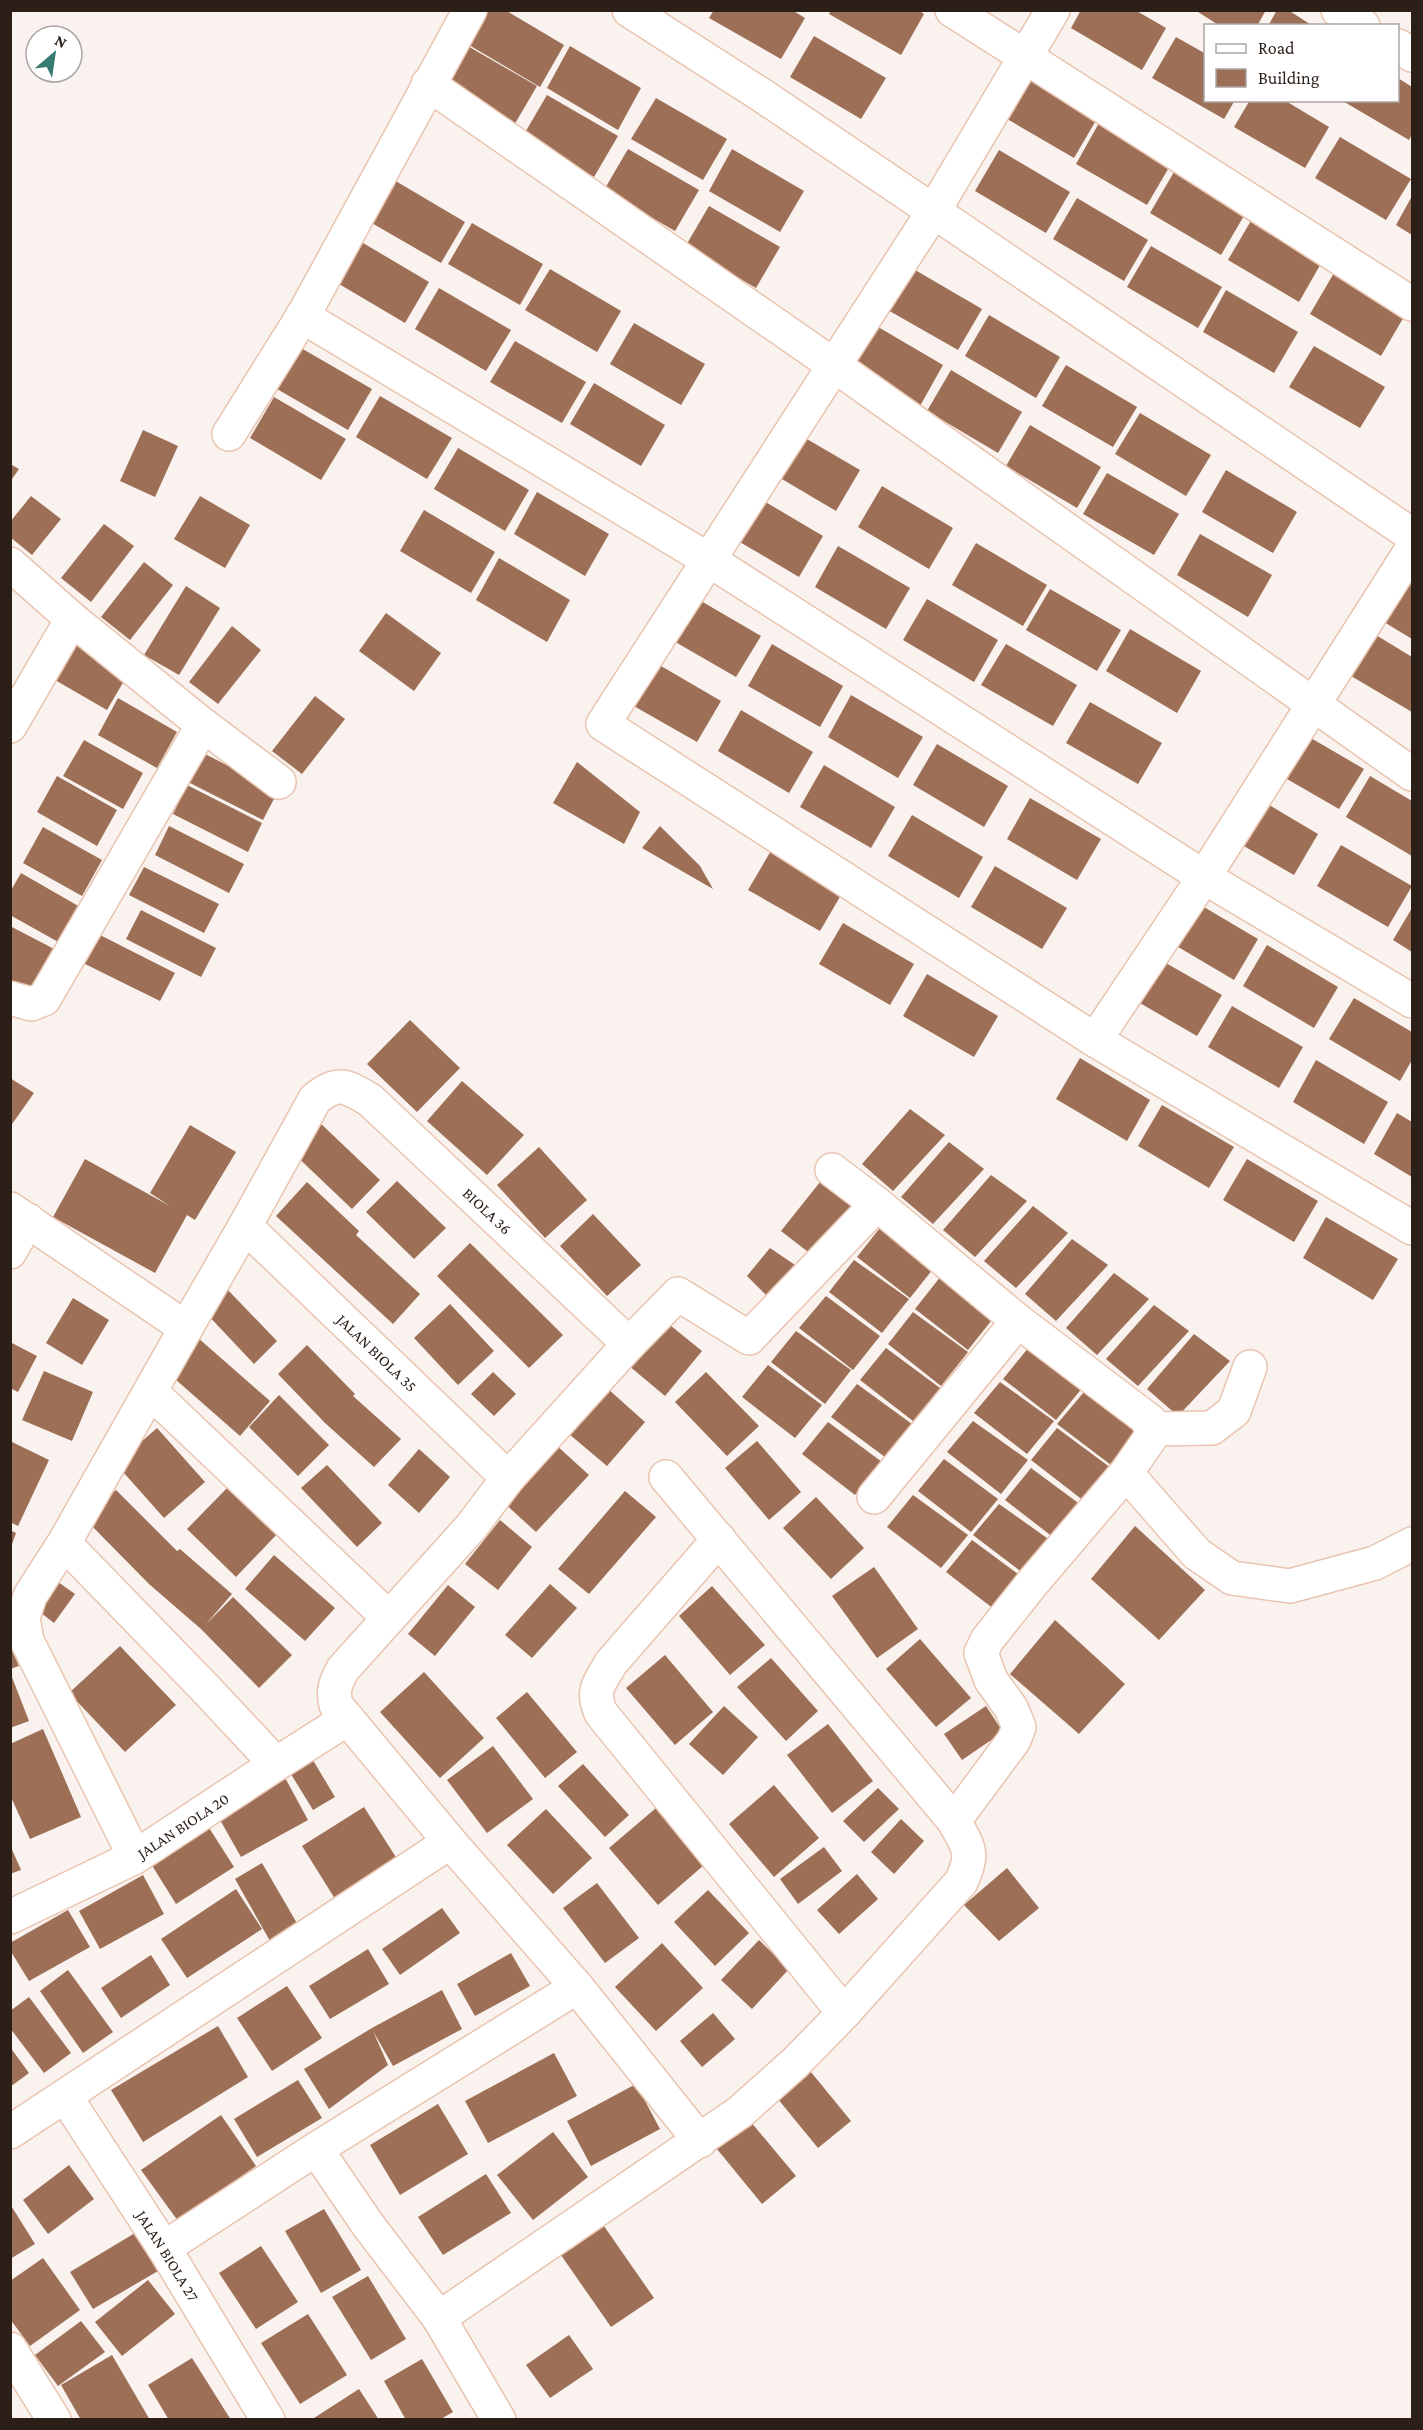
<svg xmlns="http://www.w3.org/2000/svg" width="1423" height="2430" viewBox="0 0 1423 2430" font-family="'Crimson Pro',serif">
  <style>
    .building { fill: #9c6f56 }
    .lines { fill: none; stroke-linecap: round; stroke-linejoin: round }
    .street-casing { stroke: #e8c4b1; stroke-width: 36 }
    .street { stroke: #fff; stroke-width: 33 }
    .labels { text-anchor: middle; stroke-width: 6; stroke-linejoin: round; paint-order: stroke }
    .street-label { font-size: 16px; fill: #2c1f18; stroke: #fff }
  </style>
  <rect width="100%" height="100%" fill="#faf2ee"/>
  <g class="building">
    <path d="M489 10H505L564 45 540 87 469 45Z"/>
    <path d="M714 10H792L805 18 781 59 709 18Z"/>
    <path d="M831 10H918L924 14 901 55 829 14Z"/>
    <path d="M1081 10H1135L1166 28 1142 70 1071 28Z"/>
    <path d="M1195 10H1266L1257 26H1220Z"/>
    <path d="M1277 10H1288L1313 26H1268Z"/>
    <path d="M814 36 886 78 861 119 790 77Z"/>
    <path d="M1176 37 1206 54V100H1235L1224 119 1152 78Z"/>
    <path d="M466 45 537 86 513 127 442 86Z"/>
    <path d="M570 46 641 88 618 130 547 88Z"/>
    <path d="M1027 75 1098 117 1074 158 1002 116Z"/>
    <path d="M1398 78 1412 87V134L1409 140 1341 100H1398Z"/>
    <path d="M547 95 618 136 594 177 523 136Z"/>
    <path d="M656 98 727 139 703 180 631 139Z"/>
    <path d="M1250 100H1284L1329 127 1305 168 1234 127Z"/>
    <path d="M1099 123 1171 164 1147 205 1076 164Z"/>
    <path d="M1340 137 1411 179 1386 220 1315 178Z"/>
    <path d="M628 149 699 190 675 231 604 190Z"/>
    <path d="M732 149 804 191 780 232 709 191Z"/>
    <path d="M999 150 1070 192 1046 233 975 191Z"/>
    <path d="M1174 172 1245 214 1221 255 1150 213Z"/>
    <path d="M394 180 465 222 441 263 370 222Z"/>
    <path d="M1412 196V235L1396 225Z"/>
    <path d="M1077 198 1148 240 1124 281 1053 239Z"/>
    <path d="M709 206 780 247 756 288 685 247Z"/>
    <path d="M1252 219 1323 260 1299 302 1228 260Z"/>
    <path d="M472 223 543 264 520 305 448 264Z"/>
    <path d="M358 240 429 282 405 323 334 281Z"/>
    <path d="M1151 246 1222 287 1198 328 1127 287Z"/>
    <path d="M910 267 982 309 958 350 886 309Z"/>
    <path d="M550 269 621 311 597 352 525 310Z"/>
    <path d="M1334 273 1405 315 1381 356 1310 314Z"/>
    <path d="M439 288 511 330 486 371 415 329Z"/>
    <path d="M1226 290 1298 332 1274 373 1203 332Z"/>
    <path d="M989 315 1060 357 1036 398 965 356Z"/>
    <path d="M634 323 705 364 681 405 610 364Z"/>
    <path d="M873 324 943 365 920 406 848 365Z"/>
    <path d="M515 341 586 382 562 423 490 382Z"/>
    <path d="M1314 346 1385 387 1360 428 1289 387Z"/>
    <path d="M301 348 372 389 348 430 277 389Z"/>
    <path d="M1066 365 1137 407 1113 447 1042 406Z"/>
    <path d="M951 370 1022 412 998 453 927 411Z"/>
    <path d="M594 383 665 425 641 466 570 424Z"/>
    <path d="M380 396 452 438 427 479 356 437Z"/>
    <path d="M274 397 346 439 321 480 250 438Z"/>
    <path d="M1140 413 1211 455 1186 496 1115 454Z"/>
    <path d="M1030 425 1101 467 1077 508 1006 466Z"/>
    <path d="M788 428 860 470 836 511 765 469Z"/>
    <path d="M143 430 178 446 155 497 120 481Z"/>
    <path d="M458 448 529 490 505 531 434 489Z"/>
    <path d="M10 464 19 469 10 482Z"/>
    <path d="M1226 470 1297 512 1273 553 1202 512Z"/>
    <path d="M1107 473 1179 514 1154 555 1083 514Z"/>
    <path d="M882 486 953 528 929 569 858 527Z"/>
    <path d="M537 492 609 534 585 576 514 534Z"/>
    <path d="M752 494 823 536 799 577 728 535Z"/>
    <path d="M31 496 61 519 32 555 10 537V522Z"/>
    <path d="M200 496 250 525 225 568 174 539Z"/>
    <path d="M424 510 495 552 471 593 400 551Z"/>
    <path d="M104 524 134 546 91 602 61 578Z"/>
    <path d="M1200 534 1272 575 1248 617 1177 575Z"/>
    <path d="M976 543 1047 585 1023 626 952 585Z"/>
    <path d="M838 546 910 588 886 629 815 587Z"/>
    <path d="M499 558 570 600 547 642 476 600Z"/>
    <path d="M144 562 173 585 130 640 101 617Z"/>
    <path d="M1408 581 1412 583V639L1384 622Z"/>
    <path d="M186 586 220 608 179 675 144 655Z"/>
    <path d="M1050 589 1121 630 1097 671 1026 630Z"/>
    <path d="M689 594 761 636 736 677 665 636Z"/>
    <path d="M927 599 998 640 974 682 903 640Z"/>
    <path d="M386 613 441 653 414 691 359 651Z"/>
    <path d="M232 626 261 650 218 704 189 682Z"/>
    <path d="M1130 629 1201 671 1177 713 1106 671Z"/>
    <path d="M1371 632 1412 657V712L1346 673Z"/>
    <path d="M68 640 128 674 107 710 48 676Z"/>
    <path d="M772 644 843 686 820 727 748 686Z"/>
    <path d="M1006 644 1077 685 1053 726 981 685Z"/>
    <path d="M649 659 721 701 697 742 625 701Z"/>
    <path d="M851 695 923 737 898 778 828 737Z"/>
    <path d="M315 696 345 719 302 774 272 751Z"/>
    <path d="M118 698 177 732 157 768 98 735Z"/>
    <path d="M1090 702 1162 743 1138 784 1066 743Z"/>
    <path d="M741 710 813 752 789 793 718 751Z"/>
    <path d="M1292 727 1364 769 1339 809 1268 768Z"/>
    <path d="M84 740 143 773 123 809 63 776Z"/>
    <path d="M937 744 1008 786 984 827 913 785Z"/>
    <path d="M203 753 278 791 263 820 188 782Z"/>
    <path d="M577 762 640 812 624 844 553 803Z"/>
    <path d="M824 765 895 807 871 848 800 807Z"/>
    <path d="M57 776 117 810 97 846 37 812Z"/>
    <path d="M1370 776 1412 801V856L1346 817Z"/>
    <path d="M187 785 262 823 248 852 173 814Z"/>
    <path d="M1247 792 1318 834 1294 875 1223 834Z"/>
    <path d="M1030 798 1101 839 1077 880 1007 839Z"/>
    <path d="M912 815 983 857 959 898 888 856Z"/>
    <path d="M169 826 244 864 229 893 155 855Z"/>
    <path d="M660 826 700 866 713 889 642 848Z"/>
    <path d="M43 827 102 860 82 896 23 863Z"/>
    <path d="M1341 845 1412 886 1388 927 1317 886Z"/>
    <path d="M772 849 844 890 820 931 748 890Z"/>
    <path d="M995 866 1067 908 1042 949 971 907Z"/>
    <path d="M144 867 219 904 204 933 129 895Z"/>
    <path d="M21 873 80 907 60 943 10 915V892Z"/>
    <path d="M1187 897 1258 939 1234 980 1163 938Z"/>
    <path d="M1412 908V952L1393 940Z"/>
    <path d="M141 910 216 948 201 977 126 939Z"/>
    <path d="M843 923 914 964 890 1005 819 964Z"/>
    <path d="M10 926 58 951 35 996 10 983Z"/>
    <path d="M100 935 175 973 160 1001 85 964Z"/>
    <path d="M1267 945 1338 987 1314 1028 1243 986Z"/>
    <path d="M1150 954 1222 995 1197 1036 1126 995Z"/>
    <path d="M927 974 998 1016 974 1057 903 1016Z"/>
    <path d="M1354 998 1412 1032V1060L1400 1081 1329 1039Z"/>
    <path d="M1232 1006 1303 1047 1279 1088 1208 1047Z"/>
    <path d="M410 1020 460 1068 417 1112 367 1064Z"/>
    <path d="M1080 1058 1150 1100 1127 1141 1056 1099Z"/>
    <path d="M1316 1060 1388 1102 1364 1144 1293 1102Z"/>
    <path d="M10 1078 34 1093 10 1127Z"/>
    <path d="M462 1081 524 1135 487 1175 427 1121Z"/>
    <path d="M1162 1105 1234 1147 1209 1188 1138 1146Z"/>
    <path d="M910 1109 945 1135 893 1191 862 1164Z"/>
    <path d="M1397 1113 1412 1122V1177L1374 1154Z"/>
    <path d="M318 1121 380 1180 352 1209 290 1150Z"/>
    <path d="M190 1125 236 1152 195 1220 187 1215 155 1273 53 1217 85 1159 170 1206 150 1193Z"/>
    <path d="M949 1142 984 1169 933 1224 901 1197Z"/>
    <path d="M539 1147 587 1200 545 1238 497 1185Z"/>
    <path d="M1247 1159 1318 1201 1294 1242 1223 1200Z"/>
    <path d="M828 1172 861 1197 812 1255 781 1231Z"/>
    <path d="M991 1175 1027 1201 975 1257 943 1230Z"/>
    <path d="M397 1181 446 1228 414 1259 366 1212Z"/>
    <path d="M307 1182 359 1231 356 1235 420 1294 393 1324 276 1216Z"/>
    <path d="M1033 1206 1068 1233 1016 1288 984 1261Z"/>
    <path d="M593 1214 641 1265 607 1296 560 1246Z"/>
    <path d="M1326 1217 1398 1259 1373 1300 1303 1258Z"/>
    <path d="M883 1224 937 1264 910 1298 857 1257Z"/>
    <path d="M1072 1239 1108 1265 1056 1321 1025 1294Z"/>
    <path d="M470 1243 563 1335 529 1368 437 1276Z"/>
    <path d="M770 1248 798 1267 767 1296 747 1276Z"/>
    <path d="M854 1260 909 1299 882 1333 829 1292Z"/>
    <path d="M1114 1273 1149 1299 1097 1355 1066 1328Z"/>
    <path d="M941 1276 995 1316 968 1350 915 1309Z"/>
    <path d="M227 1289 277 1341 254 1364 204 1311Z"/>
    <path d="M826 1296 880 1336 853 1370 799 1328Z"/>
    <path d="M73 1298 109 1320 82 1365 46 1343Z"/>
    <path d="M450 1304 494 1351 458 1385 414 1338Z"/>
    <path d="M1154 1305 1189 1331 1138 1386 1106 1359Z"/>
    <path d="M913 1312 968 1352 941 1386 888 1344Z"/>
    <path d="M665 1321 702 1351 665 1396 628 1365Z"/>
    <path d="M796 1331 851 1370 825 1404 771 1362Z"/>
    <path d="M1194 1334 1230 1361 1178 1416 1147 1389Z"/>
    <path d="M197 1337 270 1401 240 1436 167 1372Z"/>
    <path d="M10 1342 37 1356 18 1392 10 1388Z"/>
    <path d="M307 1345 355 1394 353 1396 401 1439 374 1467 325 1423 278 1374Z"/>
    <path d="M1029 1347 1083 1387 1056 1420 1003 1379Z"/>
    <path d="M886 1348 940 1388 913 1421 860 1380Z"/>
    <path d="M768 1365 822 1405 795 1438 742 1397Z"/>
    <path d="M44 1371 93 1392 72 1441 22 1420Z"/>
    <path d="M493 1372 516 1394 494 1416 471 1394Z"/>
    <path d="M706 1372 759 1426 727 1456 675 1402Z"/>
    <path d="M1000 1382 1054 1421 1027 1454 974 1413Z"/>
    <path d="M857 1384 912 1424 885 1457 831 1417Z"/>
    <path d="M608 1389 645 1422 607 1466 569 1434Z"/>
    <path d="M1084 1392 1137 1432 1111 1465 1057 1424Z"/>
    <path d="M279 1395 329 1445 298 1476 249 1427Z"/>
    <path d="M973 1421 1028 1460 1001 1494 947 1452Z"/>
    <path d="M828 1422 882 1462 855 1495 802 1454Z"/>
    <path d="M157 1428 205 1482 164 1518 116 1464Z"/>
    <path d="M1057 1428 1111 1468 1084 1501 1031 1460Z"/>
    <path d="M10 1441 49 1460 18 1526 10 1522Z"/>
    <path d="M757 1441 801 1492 769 1520 725 1468Z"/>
    <path d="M555 1444 589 1475 536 1532 502 1501Z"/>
    <path d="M419 1449 450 1477 419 1513 388 1485Z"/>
    <path d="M944 1459 998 1499 971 1532 918 1491Z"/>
    <path d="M327 1465 382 1523 357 1547 301 1488Z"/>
    <path d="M1031 1468 1085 1508 1058 1541 1005 1500Z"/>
    <path d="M231 1484 280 1531 236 1577 187 1529Z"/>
    <path d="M116 1490 177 1551 180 1549 232 1594 206 1624 233 1597 292 1655 259 1688 201 1629 149 1584 85 1519Z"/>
    <path d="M625 1491 656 1517 589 1594 558 1569Z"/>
    <path d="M913 1495 968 1535 941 1568 887 1527Z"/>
    <path d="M816 1497 864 1548 831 1579 783 1528Z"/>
    <path d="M999 1504 1054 1543 1027 1576 973 1535Z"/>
    <path d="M500 1520 532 1547 498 1590 465 1564Z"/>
    <path d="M1135 1526 1205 1590 1159 1640 1091 1579Z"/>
    <path d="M10 1530 16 1533 11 1547H10Z"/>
    <path d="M972 1540 1026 1580 999 1613 946 1572Z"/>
    <path d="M274 1555 335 1608 305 1641 245 1589Z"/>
    <path d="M874 1567 918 1629 877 1658 832 1596Z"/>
    <path d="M51 1577 75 1594 54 1623 31 1605Z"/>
    <path d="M550 1584 577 1608 532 1658 505 1635Z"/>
    <path d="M448 1585 475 1607 435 1656 408 1634Z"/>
    <path d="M712 1586 765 1645 730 1675 679 1616Z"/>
    <path d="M1055 1620 1125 1684 1079 1734 1010 1674Z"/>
    <path d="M920 1639 971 1698 936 1727 886 1669Z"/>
    <path d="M10 1646 19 1666 10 1669Z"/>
    <path d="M120 1646 176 1705 125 1752 69 1693Z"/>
    <path d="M665 1655 713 1712 675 1745 626 1688Z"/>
    <path d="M771 1658 818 1711 786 1741 737 1687Z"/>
    <path d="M10 1672 29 1721 10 1728Z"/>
    <path d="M424 1672 484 1738 440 1778 380 1712Z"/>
    <path d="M527 1692 577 1752 545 1778 496 1718Z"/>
    <path d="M724 1706 758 1737 723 1775 689 1744Z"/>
    <path d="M986 1706 1003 1732 962 1760 944 1734Z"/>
    <path d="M828 1724 873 1781 832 1813 787 1755Z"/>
    <path d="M43 1729 81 1817 30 1839 10 1795V1744Z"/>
    <path d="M493 1746 533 1799 487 1833 447 1780Z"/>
    <path d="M308 1752 335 1797 313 1810 286 1766Z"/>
    <path d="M583 1764 629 1815 605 1837 558 1786Z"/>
    <path d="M283 1774 308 1820 241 1857 215 1811Z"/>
    <path d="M774 1785 819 1838 774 1877 729 1824Z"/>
    <path d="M878 1788 899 1809 864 1842 843 1821Z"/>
    <path d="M364 1807 399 1862 337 1902 302 1846Z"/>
    <path d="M656 1808 704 1865 658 1905 609 1848Z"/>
    <path d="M546 1809 592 1858 553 1894 507 1845Z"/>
    <path d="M901 1819 924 1841 894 1874 871 1852Z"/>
    <path d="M206 1823 234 1867 176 1904 148 1859Z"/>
    <path d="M10 1845 21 1870 10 1874Z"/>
    <path d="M824 1847 842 1871 798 1904 780 1879Z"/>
    <path d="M262 1863 298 1925 270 1941 235 1879Z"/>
    <path d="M1007 1868 1039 1908 999 1941 964 1905Z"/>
    <path d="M857 1874 878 1899 839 1934 817 1910Z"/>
    <path d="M143 1875 164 1914 100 1949 79 1911Z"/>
    <path d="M597 1883 639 1938 605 1963 563 1908Z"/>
    <path d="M236 1889 262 1929 187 1978 161 1939Z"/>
    <path d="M708 1890 749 1933 715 1966 674 1922Z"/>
    <path d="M442 1908 460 1933 400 1975 382 1949Z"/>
    <path d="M68 1910 90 1947 29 1981 10 1950V1943Z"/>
    <path d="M759 1940 789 1969 752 2009 721 1980Z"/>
    <path d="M662 1943 703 1988 656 2031 615 1987Z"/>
    <path d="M368 1949 389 1984 330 2019 309 1986Z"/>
    <path d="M511 1953 530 1986 475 2016 457 1984Z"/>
    <path d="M151 1955 170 1985 121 2018 101 1988Z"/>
    <path d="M68 1970 113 2032 83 2053 40 1991Z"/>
    <path d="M287 1986 322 2038 272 2071 237 2018Z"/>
    <path d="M442 1990 462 2029 393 2066 373 2031 388 2065 329 2109 304 2069 372 2028Z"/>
    <path d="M29 1997 71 2053 44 2073 10 2028V2011Z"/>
    <path d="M713 2013 735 2039 702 2067 680 2041Z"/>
    <path d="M218 2026 248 2077 143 2142 111 2090Z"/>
    <path d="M10 2047 29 2073 10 2087Z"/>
    <path d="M554 2053 577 2096 488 2143 465 2101Z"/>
    <path d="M806 2066 851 2121 818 2148 773 2093Z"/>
    <path d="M298 2080 322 2118 257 2157 234 2119Z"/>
    <path d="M636 2084 660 2129 591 2166 567 2121Z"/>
    <path d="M438 2104 468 2154 400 2195 370 2145Z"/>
    <path d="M221 2115 256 2166 178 2221 141 2170Z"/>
    <path d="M750 2121 796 2176 762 2204 717 2149Z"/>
    <path d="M553 2132 588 2177 533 2220 497 2175Z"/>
    <path d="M69 2165 94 2199 48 2234 23 2200Z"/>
    <path d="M486 2174 511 2213 443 2255 418 2217Z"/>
    <path d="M10 2204 35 2244 10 2259Z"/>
    <path d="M324 2209 361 2270 321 2293 285 2231Z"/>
    <path d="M597 2216 654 2298 611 2327 554 2245Z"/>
    <path d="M135 2233 158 2271 93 2309 70 2272Z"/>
    <path d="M261 2246 298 2302 256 2329 219 2273Z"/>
    <path d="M43 2258 80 2310 30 2346 10 2319V2281Z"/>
    <path d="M368 2276 406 2339 371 2360 332 2297Z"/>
    <path d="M148 2280 175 2314 122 2356 95 2322Z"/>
    <path d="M308 2314 347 2375 300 2404 261 2343Z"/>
    <path d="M81 2321 105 2352 58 2386 35 2355Z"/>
    <path d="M569 2335 593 2369 550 2398 526 2365Z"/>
    <path d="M112 2355 150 2420H81L61 2385Z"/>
    <path d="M192 2358 231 2420H169L148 2385Z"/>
    <path d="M422 2359 453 2412 439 2420H406L384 2381Z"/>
    <path d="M359 2389 379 2420H315L314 2418Z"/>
  </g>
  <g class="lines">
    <defs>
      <g id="street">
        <path d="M629 10 760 94 1412 535"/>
        <path d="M952 10 1412 304"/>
        <path d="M1053 10 933 212 603 724 1095 1040 1204 877 1412 549"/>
        <path d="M1338 10 1363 26"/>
        <path d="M1398 46 1412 55"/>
        <path d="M428 84 835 366 1412 774"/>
        <path d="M302 316 709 560 1204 877 1412 1001"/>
        <path d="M229 434 304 314 470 10"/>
        <path d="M10 564 72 619 10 726"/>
        <path d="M72 619 203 725 279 782"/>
        <path d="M10 998 31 1004 44 999 203 725"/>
        <path d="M1095 1040 1412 1228"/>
        <path d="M832 1170 877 1204 1018 1321 1150 1421 1151 1437 1126 1473 1034 1581 987 1640 981 1653 991 1680 1011 1708 1019 1727 1014 1740 954 1821"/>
        <path id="s1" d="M10 1209 186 1328 245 1226 315 1099C338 1080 346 1086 370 1100L629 1344"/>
        <path id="s2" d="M245 1226 508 1478"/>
        <path d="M10 1252 28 1220"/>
        <path d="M151 1392 389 1618"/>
        <path d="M1152 1429 1212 1428 1234 1411 1250 1367"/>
        <path d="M1126 1473 1197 1554 1232 1578 1290 1586 1375 1563 1412 1544"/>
        <path d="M874 1497 1018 1321"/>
        <path d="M719 1539 611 1663C599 1684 591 1690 601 1713L844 2013"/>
        <path d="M64 1543 204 1687 276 1764"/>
        <path d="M450 1842 577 1987 700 2141"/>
        <path d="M135 1857 27 1641 23 1618 30 1596 64 1543 186 1328"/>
        <path id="s3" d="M10 1917 135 1857 276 1764 347 1719"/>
        <path id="s4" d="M65 2096 164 2248 268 2420"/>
        <path d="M10 2132 450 1842 336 1705C332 1690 336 1682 343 1669L471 1527 508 1478 629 1344 678 1294 749 1338 877 1204"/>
        <path d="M316 2149 368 2225 439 2318 499 2420"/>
        <path d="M164 2248 316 2149 577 1987"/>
        <path d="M439 2318 740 2112 796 2062 844 2013 961 1882C975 1852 969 1849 954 1821L666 1477"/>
        <path d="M10 2349 54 2420"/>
      </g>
    </defs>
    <use href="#street" class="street-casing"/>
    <use href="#street" class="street"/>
  </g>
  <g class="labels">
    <g class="street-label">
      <text dy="6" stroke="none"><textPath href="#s1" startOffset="698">BIOLA 36</textPath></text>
      <text dy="6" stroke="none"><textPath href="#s2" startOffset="183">JALAN BIOLA 35</textPath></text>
      <text dy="6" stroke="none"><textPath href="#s3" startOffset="196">JALAN BIOLA 20</textPath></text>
      <text dy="6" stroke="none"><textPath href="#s4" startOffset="190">JALAN BIOLA 27</textPath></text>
    </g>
  </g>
  <rect width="1423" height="2430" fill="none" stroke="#2c1f18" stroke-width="24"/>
  <rect x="1204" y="24" width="195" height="78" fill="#ffffff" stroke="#aba5a3" stroke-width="1.5"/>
  <rect x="1216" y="44" width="30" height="9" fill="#ffffff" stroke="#aba5a3" stroke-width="1.5"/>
  <text x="1258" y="54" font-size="18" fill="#2c1f18">Road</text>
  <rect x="1216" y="69" width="30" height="18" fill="#9c6f56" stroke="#aba5a3" stroke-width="1.5"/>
  <text x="1258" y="84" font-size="18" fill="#2c1f18">Building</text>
  <g transform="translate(54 54) rotate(29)"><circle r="28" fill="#ffffff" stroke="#aba5a3" stroke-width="1.5"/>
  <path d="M0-4.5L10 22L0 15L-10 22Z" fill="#367c73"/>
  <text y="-9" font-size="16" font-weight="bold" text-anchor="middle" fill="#2c1f18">N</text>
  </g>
</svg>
